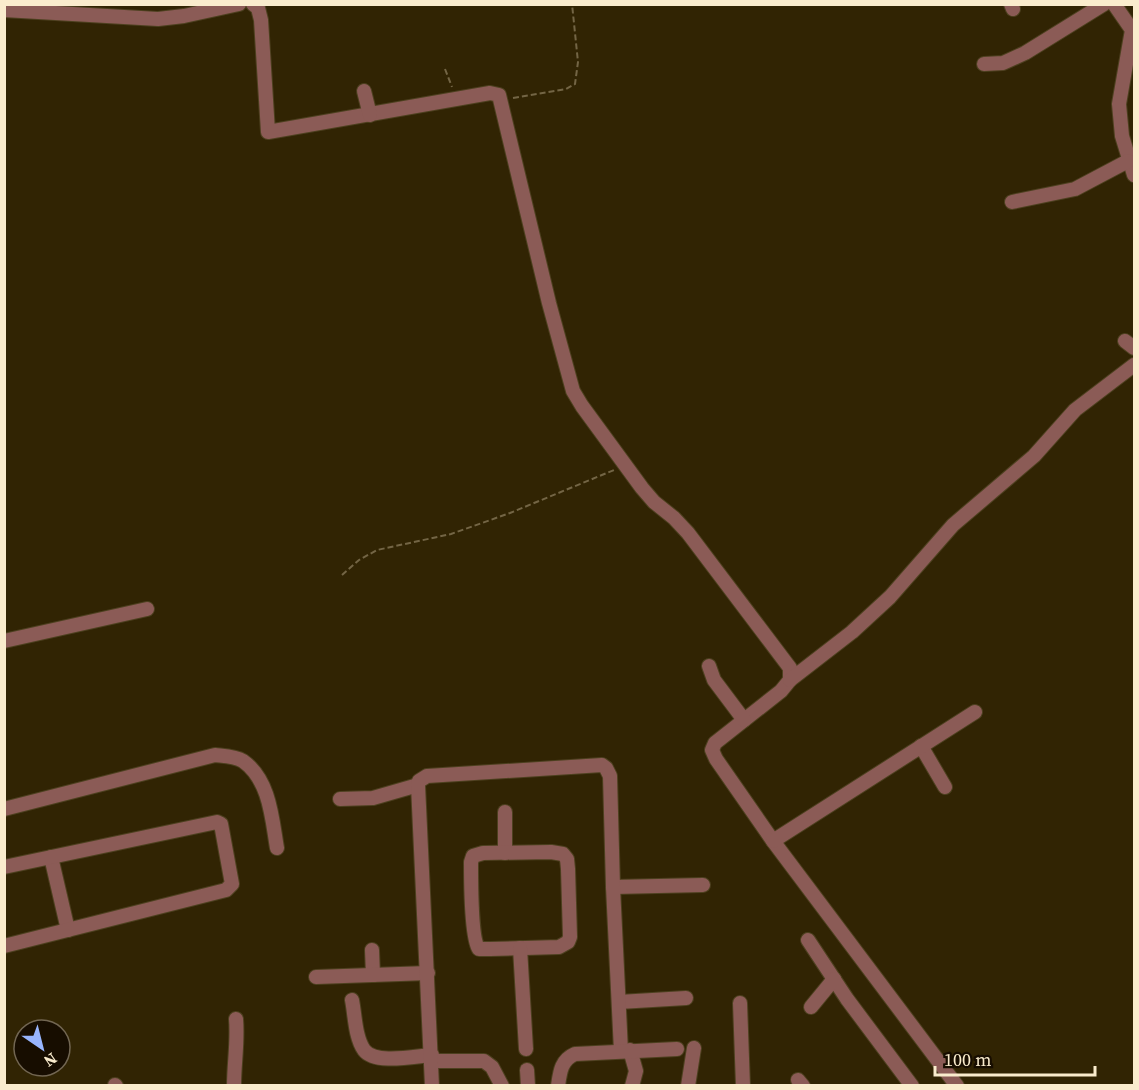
<svg xmlns="http://www.w3.org/2000/svg" width="1139" height="1090" viewBox="0 0 1139 1090" font-family="'Source Serif 4',serif">
  <style>
    .lines { fill: none; stroke-linecap: round; stroke-linejoin: round }
    .minor-casing { stroke: #4d401f; stroke-width: 16 }
    .path { stroke: #736545; stroke-width: 2; stroke-dasharray: 6 3; stroke-linecap: butt }
    .minor { stroke: #8b5b56; stroke-width: 14 }
  </style>
  <rect width="100%" height="100%" fill="#312403"/>
  <g class="lines">
    <defs>
      <g id="minor">
        <path d="M253 4 258 8 261 20 268 132 490 93 499 95 549 303 573 391 582 406 642 488 654 502 674 518 688 533 790 668V680L781 691 715 743 712 750 716 759 773 841 957 1086"/>
        <path d="M1011 4 1013 9"/>
        <path d="M1114 4 1132 30 1119 104 1122 136 1134 175"/>
        <path d="M4 10 158 19 184 16 239 4"/>
        <path d="M984 64 1003 63 1025 53 1104 4"/>
        <path d="M364 91 370 115"/>
        <path d="M1012 202 1075 189 1128 161"/>
        <path d="M1125 341 1134 348"/>
        <path d="M4 641 147 609"/>
        <path d="M709 666 714 680 744 720"/>
        <path d="M790 680 852 632 890 597 953 525 1034 456 1075 410 1134 365"/>
        <path d="M921 746 945 787"/>
        <path d="M340 799 373 798 418 785"/>
        <path d="M4 809 215 755C224 756 235 756 243 761 270 780 272 819 277 848"/>
        <path d="M505 812V853"/>
        <path d="M773 841 975 712"/>
        <path d="M483 853 551 852 563 854 567 859 568 869 570 937 568 942 559 947 490 949H479C471 940 471 878 471 862L473 856Z"/>
        <path d="M51 857 68 930"/>
        <path d="M4 867 217 822 221 824 232 884 226 890 4 946"/>
        <path d="M613 887 703 885"/>
        <path d="M808 940 847 999 912 1086"/>
        <path d="M520 948 526 1049"/>
        <path d="M372 950 373 975"/>
        <path d="M316 977 428 973"/>
        <path d="M352 1000C355 1015 355 1037 364 1050 375 1065 416 1056 432 1055"/>
        <path d="M619 1002 686 998"/>
        <path d="M740 1003 743 1086"/>
        <path d="M811 1007 834 979"/>
        <path d="M630 1050 636 1071 632 1086"/>
        <path d="M433 1061H484L492 1067 502 1086"/>
        <path d="M527 1070 528 1086"/>
        <path d="M798 1080 803 1086"/>
        <path d="M115 1085 116 1086"/>
        <path d="M234 1086C234 1063 238 1042 236 1019"/>
        <path d="M432 1086 418 785 419 781 427 776 602 765 606 768 610 776 613 887 621 1051"/>
        <path d="M558 1086C560 1072 561 1060 575 1054L677 1049"/>
        <path d="M688 1086 694 1048"/>
      </g>
    </defs>
    <use href="#minor" class="minor-casing"/>
    <g class="path">
      <path d="M445 69 452 87"/>
      <path d="M513 98 566 89 575 84 578 62 572 4"/>
      <path d="M342 575 359 560 377 550 451 534 510 513 614 470"/>
    </g>
    <use href="#minor" class="minor"/>
  </g>
  <rect width="1139" height="1090" fill="none" stroke="#faeccd" stroke-width="12"/>
  <g transform="translate(42 1048) rotate(145)"><circle r="28" fill="#170d00" stroke="#726652" stroke-width="1.5"/>
  <path d="M0-4.5L10 22L0 15L-10 22Z" fill="#98b5fd"/>
  <text y="-9" font-size="16" font-weight="bold" text-anchor="middle" fill="#faeccd">N</text>
  </g>
  <path d="M935 1066v9h160v-9" fill="none" stroke="#faeccd" stroke-width="3"/>
  <text x="944" y="1066" font-size="18" fill="#faeccd" stroke="#170d00" stroke-width="4.5" paint-order="stroke">100 m</text>
</svg>
